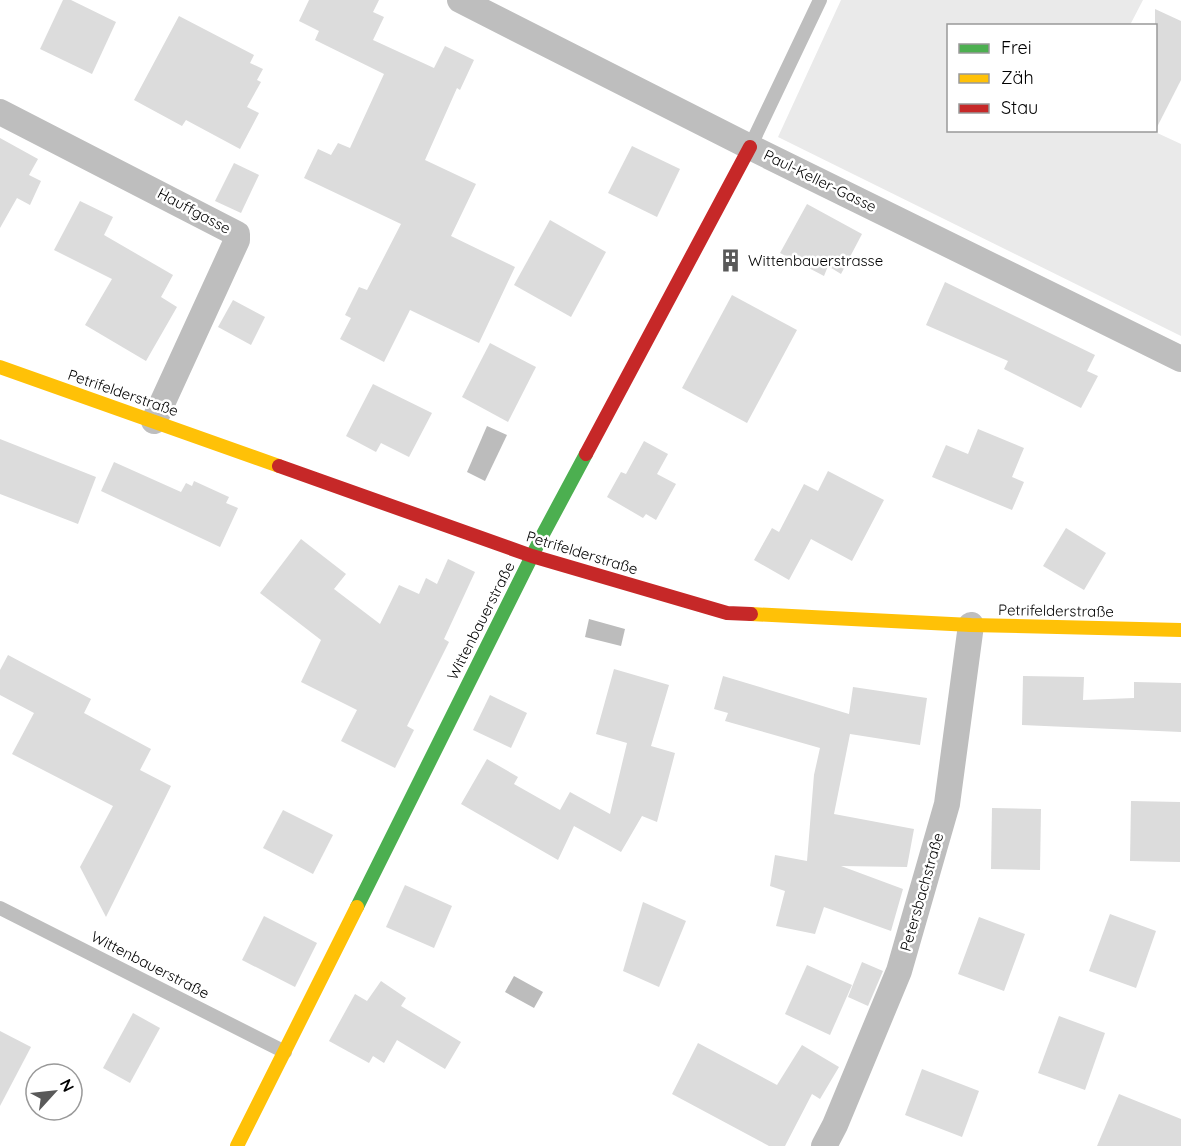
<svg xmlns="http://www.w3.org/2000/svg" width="1181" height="1146" viewBox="0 0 1181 1146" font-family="Quicksand,sans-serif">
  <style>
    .green { fill: #eaeaea }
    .water { fill: #bcbcbc }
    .building { fill: #dcdcdc }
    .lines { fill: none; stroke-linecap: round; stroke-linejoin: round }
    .lane { stroke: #bebebe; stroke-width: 14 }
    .street { stroke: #bebebe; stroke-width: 26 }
    .fast { stroke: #4caf50; stroke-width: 14 }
    .slow { stroke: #ffc107; stroke-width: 14 }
    .jam { stroke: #c62828; stroke-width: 14 }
    .labels { text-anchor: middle; stroke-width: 5; stroke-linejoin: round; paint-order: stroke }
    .street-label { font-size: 15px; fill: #000; stroke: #fff }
    .poi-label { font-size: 15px; fill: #000; stroke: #fff; text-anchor: start }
  </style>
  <rect width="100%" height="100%" fill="#fff"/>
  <path class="green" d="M841 0H1143L1130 25 948 26V130L1153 131 1181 144V336L778 137Z"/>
  <g class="water">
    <path d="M487 426 507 435 485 481 467 472Z"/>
    <path d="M589 619 625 629 621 646 585 637Z"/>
    <path d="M514 976 543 992 534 1008 505 992Z"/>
  </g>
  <g class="building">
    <path d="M63 0H71L116 22 92 74 40 49Z"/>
    <path d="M309 0H379L373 12 384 17 373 40 434 68 445 46 474 60 460 90 457 88 425 160 476 184 451 236 515 267 479 343 410 310 384 362 340 339 351 318 345 315 359 287 367 290 401 224 304 178 318 149 331 155 338 143 350 148 384 74 315 40 319 31 299 21Z"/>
    <path d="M1155 9 1181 21V80L1155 131Z"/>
    <path d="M179 16 254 55 250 63 263 69 257 80 261 82 247 107 259 113 240 149 186 120 182 126 134 100Z"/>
    <path d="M0 138 38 159 29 175 41 181 30 205 17 198 0 228Z"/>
    <path d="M632 146 680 169 657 217 608 193Z"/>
    <path d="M234 163 259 175 241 213 215 201Z"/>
    <path d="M80 201 113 217 104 235 173 275 161 297 177 307 146 361 85 325 112 279 54 250Z"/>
    <path d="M807 204 862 234 841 274 828 266 824 276 780 253Z"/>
    <path d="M550 220 606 252 571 317 514 285Z"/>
    <path d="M945 282 1095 355 1087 371 1098 376 1081 408 1004 369 1008 361 926 325Z"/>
    <path d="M732 295 797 330 747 423 682 388Z"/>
    <path d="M233 300 265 317 251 345 218 327Z"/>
    <path d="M490 343 536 367 508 422 462 397Z"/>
    <path d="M373 384 432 413 409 457 381 443 376 452 346 436Z"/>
    <path d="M978 429 1024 448 1012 477 1024 482 1012 510 932 477 946 445 968 454Z"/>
    <path d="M0 439 96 477 78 524 0 494Z"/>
    <path d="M644 441 668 454 657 474 676 484 656 520 646 514 643 518 607 497 621 472 626 474Z"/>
    <path d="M114 462 181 492 186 483 192 486 194 481 229 497 226 503 238 508 220 547 101 491Z"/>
    <path d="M828 471 884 500 852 561 811 539 789 580 754 560 772 528 779 532 804 484 818 491Z"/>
    <path d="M1066 528 1106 553 1084 590 1043 566Z"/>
    <path d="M301 539 346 574 334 589 380 624 399 585 419 594 426 578 437 584 448 559 475 572 444 639 449 642 407 726 414 730 395 768 341 741 357 710 301 682 321 640 260 593Z"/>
    <path d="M8 655 91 699 84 713 151 749 140 770 171 786 106 917 80 867 113 806 12 754 34 713 0 695V670Z"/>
    <path d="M614 669 669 685 651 746 675 753 657 822 642 816 621 852 574 826 558 860 461 804 487 759 518 777 514 784 560 810 570 792 610 814 627 743 596 734Z"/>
    <path d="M723 676 849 714 853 687 927 698 920 745 850 734 834 814 914 829 907 867 841 866 903 889 891 931 824 907 815 934 776 926 785 891 770 886 775 855 807 861 814 775 820 748 725 721 728 713 714 709Z"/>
    <path d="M1023 676 1084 677 1083 700 1134 698V682L1181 683V732L1022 725Z"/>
    <path d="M490 695 527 713 511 748 473 730Z"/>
    <path d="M1131 801 1180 802V862L1130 861Z"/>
    <path d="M992 808 1041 809 1040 870 991 869Z"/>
    <path d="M283 810 333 835 313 874 263 848Z"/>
    <path d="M405 885 452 906 434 948 386 927Z"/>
    <path d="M643 902 686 921 659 987 623 971Z"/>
    <path d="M1110 914 1156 931 1136 988 1089 971Z"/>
    <path d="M264 916 317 943 295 987 242 960Z"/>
    <path d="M979 917 1025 934 1004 991 958 974Z"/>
    <path d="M862 962 883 971 868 1006 848 997Z"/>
    <path d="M807 965 852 985 830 1035 785 1014Z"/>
    <path d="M381 981 406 998 401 1006 461 1042 445 1069 397 1040 384 1063 373 1056 369 1063 329 1041 355 994 367 1001Z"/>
    <path d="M133 1013 160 1028 130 1083 103 1068Z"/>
    <path d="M1059 1016 1105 1033 1085 1090 1038 1073Z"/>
    <path d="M0 1031 31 1047 0 1106Z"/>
    <path d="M698 1043 777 1085 802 1045 839 1067 820 1099 812 1094 785 1146H769L672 1094Z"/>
    <path d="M922 1069 979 1091 962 1137 905 1115Z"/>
    <path d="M1119 1094 1181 1119V1146H1097Z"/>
  </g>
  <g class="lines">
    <g class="lane">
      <path d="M750 147 820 0"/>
      <path d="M0 908 285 1052"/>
    </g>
    <g class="street">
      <path d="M460 0 750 147 1181 359"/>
      <path d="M0 112 237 234V240L154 421"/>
      <path d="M824 1146 835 1125 899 971 947 804 971 625"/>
    </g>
    <path class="fast" d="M357 907 541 538 586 454"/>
    <g class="slow">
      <path d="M0 367 279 466"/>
      <path d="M751 614 971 625 1181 630"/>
      <path d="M237 1146 357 907"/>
    </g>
    <g class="jam">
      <path d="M586 454 750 147"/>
      <path d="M279 466 532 556 727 613 751 614"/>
    </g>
  </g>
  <defs>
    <symbol id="building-bare" viewBox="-9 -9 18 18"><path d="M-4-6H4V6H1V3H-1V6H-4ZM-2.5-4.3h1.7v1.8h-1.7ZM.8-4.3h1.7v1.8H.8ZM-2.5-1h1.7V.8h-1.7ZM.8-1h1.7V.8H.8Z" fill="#595959" stroke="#fff" stroke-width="2.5" paint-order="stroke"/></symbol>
  </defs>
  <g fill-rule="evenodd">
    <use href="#building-bare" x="714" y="244" width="33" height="33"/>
  </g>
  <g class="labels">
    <g class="street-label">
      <text transform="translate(820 181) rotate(26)" y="5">Paul-Keller-Gasse</text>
      <text transform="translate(194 211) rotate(28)" y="5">Hauffgasse</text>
      <text transform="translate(123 393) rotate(19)" y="5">Petrifelderstraße</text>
      <text transform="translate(582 553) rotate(17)" y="5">Petrifelderstraße</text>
      <text transform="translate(1056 611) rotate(1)" y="5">Petrifelderstraße</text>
      <text transform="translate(481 621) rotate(-63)" y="5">Wittenbauerstraße</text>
      <text transform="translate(922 892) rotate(-74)" y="5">Petersbachstraße</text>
      <text transform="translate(150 965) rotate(27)" y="5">Wittenbauerstraße</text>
    </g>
    <g class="poi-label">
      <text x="748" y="266">Wittenbauerstrasse</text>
    </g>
  </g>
  <rect x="947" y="24" width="210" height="108" fill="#ffffff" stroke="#999999" stroke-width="1.5"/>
  <rect x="959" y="44" width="30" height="9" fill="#4caf50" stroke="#999999" stroke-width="1.5"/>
  <text x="1001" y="54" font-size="18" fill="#000000">Frei</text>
  <rect x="959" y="74" width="30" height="9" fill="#ffc107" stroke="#999999" stroke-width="1.5"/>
  <text x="1001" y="84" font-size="18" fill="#000000">Zäh</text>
  <rect x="959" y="104" width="30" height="9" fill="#c62828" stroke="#999999" stroke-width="1.5"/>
  <text x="1001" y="114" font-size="18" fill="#000000">Stau</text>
  <g transform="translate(54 1092) rotate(63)"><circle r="28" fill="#ffffff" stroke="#999999" stroke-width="1.5"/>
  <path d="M0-4.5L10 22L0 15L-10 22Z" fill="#595959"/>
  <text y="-9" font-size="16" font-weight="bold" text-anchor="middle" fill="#000000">N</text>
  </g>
</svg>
